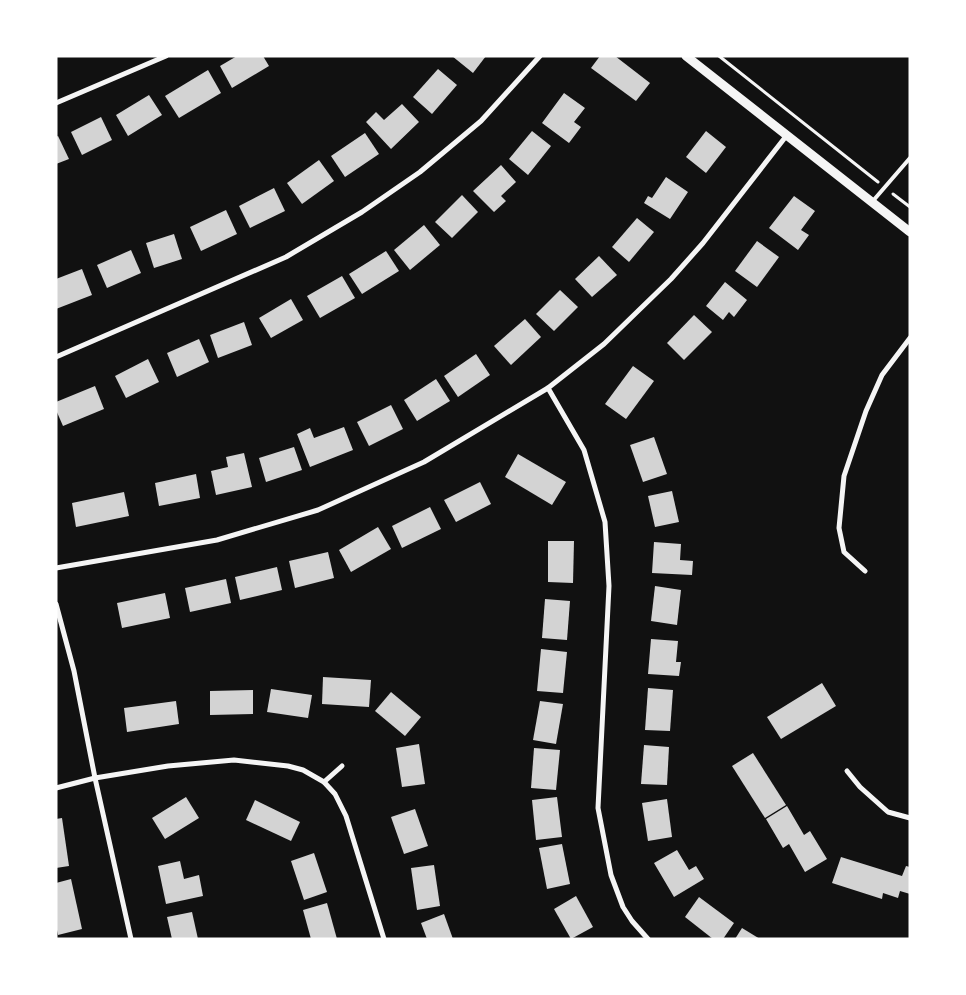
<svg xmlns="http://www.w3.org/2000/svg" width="966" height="995" viewBox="0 0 966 995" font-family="Overpass,sans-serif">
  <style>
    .building { fill: #d3d3d3 }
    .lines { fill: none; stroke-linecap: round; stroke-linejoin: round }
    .path { stroke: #f5f5f5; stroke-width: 3 }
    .service { stroke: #f5f5f5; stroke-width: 4 }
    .minor { stroke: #f5f5f5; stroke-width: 5 }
    .tertiary { stroke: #f5f5f5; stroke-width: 9 }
  </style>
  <rect width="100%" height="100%" fill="#111"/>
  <g class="building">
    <path d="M237 56H263L269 66 232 88 220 66Z"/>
    <path d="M452 56H486L473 73Z"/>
    <path d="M600 56H615L650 83 636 101 591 68Z"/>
    <path d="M438 69 457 85 432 114 413 97Z"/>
    <path d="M208 70 221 93 179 118 165 96Z"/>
    <path d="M564 93 585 108 574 122 581 127 569 143 542 123Z"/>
    <path d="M149 95 162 115 128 136 116 115Z"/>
    <path d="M402 104 419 122 391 149 366 122 376 112 384 120Z"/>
    <path d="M101 117 112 140 82 155 71 132Z"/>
    <path d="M532 131 551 146 528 175 509 159Z"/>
    <path d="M706 131 726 147 706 173 686 157Z"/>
    <path d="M365 133 379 154 345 177 331 156Z"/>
    <path d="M58 136 69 159 56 164V137Z"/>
    <path d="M319 160 334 181 302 204 287 183Z"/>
    <path d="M501 165 516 182 501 196 506 201 494 212 473 191Z"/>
    <path d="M666 177 688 192 670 219 644 203 648 196 652 198Z"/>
    <path d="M274 188 285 211 250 228 239 206Z"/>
    <path d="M462 195 478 212 452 238 435 222Z"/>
    <path d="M794 196 815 211 801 230 809 235 798 250 769 228Z"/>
    <path d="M226 210 237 234 201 251 190 227Z"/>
    <path d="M637 218 654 232 629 262 612 247Z"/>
    <path d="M424 225 440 245 410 270 394 250Z"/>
    <path d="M174 234 182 259 154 268 146 243Z"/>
    <path d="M757 241 779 257 757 287 735 271Z"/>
    <path d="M131 250 141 273 107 288 97 265Z"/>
    <path d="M386 251 399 271 362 294 349 274Z"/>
    <path d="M599 256 617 275 592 297 575 279Z"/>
    <path d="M82 269 92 295 56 309V279Z"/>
    <path d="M342 276 355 298 320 318 307 296Z"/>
    <path d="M725 282 747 300 734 317 729 312 723 320 706 306Z"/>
    <path d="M560 290 578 307 554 331 536 314Z"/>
    <path d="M291 299 303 320 271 338 259 318Z"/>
    <path d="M694 315 712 332 684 360 667 343Z"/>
    <path d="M525 319 541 337 511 365 494 346Z"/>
    <path d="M244 322 252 345 218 358 210 335Z"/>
    <path d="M199 339 209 362 177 377 167 353Z"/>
    <path d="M476 354 490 375 458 397 444 376Z"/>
    <path d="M148 359 159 382 126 398 115 376Z"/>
    <path d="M633 366 654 381 626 419 605 404Z"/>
    <path d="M436 379 450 401 417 421 404 400Z"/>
    <path d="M95 386 104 409 63 426 56 410V402Z"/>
    <path d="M391 405 403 429 369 446 357 422Z"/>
    <path d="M344 427 353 450 310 467 297 434 310 428 314 438Z"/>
    <path d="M654 437 667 474 643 482 630 445Z"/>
    <path d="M294 447 302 470 266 482 259 458Z"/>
    <path d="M244 453 252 487 216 495 211 471 228 467 226 457Z"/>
    <path d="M518 454 566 482 552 505 505 477Z"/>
    <path d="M196 474 200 498 159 506 155 483Z"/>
    <path d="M480 482 491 504 456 522 444 500Z"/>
    <path d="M672 491 679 522 655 527 648 496Z"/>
    <path d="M124 492 129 516 76 527 72 503Z"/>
    <path d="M430 507 441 529 402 548 392 526Z"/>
    <path d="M378 527 391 549 351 572 339 550Z"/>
    <path d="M548 541H574L573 583 548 582Z"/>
    <path d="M654 542 681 544 680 560 693 561 692 575 652 573Z"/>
    <path d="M328 552 334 578 295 588 289 561Z"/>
    <path d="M277 567 282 590 240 600 235 577Z"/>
    <path d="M226 579 231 603 190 612 185 588Z"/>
    <path d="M655 586 681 590 677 625 651 621Z"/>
    <path d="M165 593 170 618 122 628 117 603Z"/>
    <path d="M545 599 570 601 567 640 542 638Z"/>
    <path d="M651 639 678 641 676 662H681L679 676 648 674Z"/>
    <path d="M541 649 567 652 563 693 537 691Z"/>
    <path d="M323 677 371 680 369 707 322 704Z"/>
    <path d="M822 683 836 706 781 739 767 717Z"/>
    <path d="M648 688 673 690 670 731 645 730Z"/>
    <path d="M271 689 312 695 308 718 267 712Z"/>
    <path d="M253 690V714L210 715V691Z"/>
    <path d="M391 692 421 717 405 736 375 711Z"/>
    <path d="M176 701 179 724 127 732 124 708Z"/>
    <path d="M540 701 563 704 556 744 533 740Z"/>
    <path d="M419 744 425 784 402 787 396 748Z"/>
    <path d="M644 745 669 747 667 785 641 784Z"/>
    <path d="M534 748 560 750 556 790 531 788Z"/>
    <path d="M753 753 786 805 765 818 732 766Z"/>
    <path d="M186 797 199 818 165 839 152 818Z"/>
    <path d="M557 797 562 837 536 840 532 800Z"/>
    <path d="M667 799 672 837 648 841 642 803Z"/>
    <path d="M255 800 300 822 291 841 246 820Z"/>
    <path d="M787 806 804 835 810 831 827 859 805 872 789 844 783 848 766 819Z"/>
    <path d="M415 809 428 846 404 854 391 817Z"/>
    <path d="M62 818 69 866 56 868V819Z"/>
    <path d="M562 844 570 884 547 889 539 848Z"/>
    <path d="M677 850 689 870 696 866 704 879 674 897 654 863Z"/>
    <path d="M314 853 327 892 304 900 291 861Z"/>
    <path d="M841 857 902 876 906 866 910 867V894L900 891 898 898 883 893 882 899 832 883Z"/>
    <path d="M180 861 184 879 199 875 203 896 166 904 158 866Z"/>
    <path d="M434 865 440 906 417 910 411 868Z"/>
    <path d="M71 879 82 929 58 935 56 925V883Z"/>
    <path d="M576 896 593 927 571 939 554 909Z"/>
    <path d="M699 897 734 923 723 939H713L685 917Z"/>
    <path d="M327 903 337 939H311L303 910Z"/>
    <path d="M192 912 198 939H172L167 917Z"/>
    <path d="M444 914 453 939H427L421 923Z"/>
    <path d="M742 928 760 939H735Z"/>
  </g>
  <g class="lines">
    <g class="path">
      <path d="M719 56 878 182"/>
      <path d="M893 194 910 207"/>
    </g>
    <path class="service" d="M872 202 910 158"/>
    <g class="minor">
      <path d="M56 103 166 56"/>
      <path d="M56 357 286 257 362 212 420 172 481 121 540 56"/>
      <path d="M548 388 584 450 605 522 609 586 598 808 611 875 623 907 632 921 648 939"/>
      <path d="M56 568 217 540 318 510 424 462 548 388 604 344 671 279 703 243 787 135"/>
      <path d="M865 571 844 552 839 528 844 476 866 411 882 375 910 338"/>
      <path d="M56 604 74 671 95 778 131 939"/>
      <path d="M847 771 860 787 888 812 910 818"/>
      <path d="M324 782 342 766"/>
      <path d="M56 788 95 778 168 766 234 760 288 766 303 770 324 782 335 794 346 816 384 939"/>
    </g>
    <path class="tertiary" d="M686 56 910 232"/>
  </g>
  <rect width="966" height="995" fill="none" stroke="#ffffff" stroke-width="115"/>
</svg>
